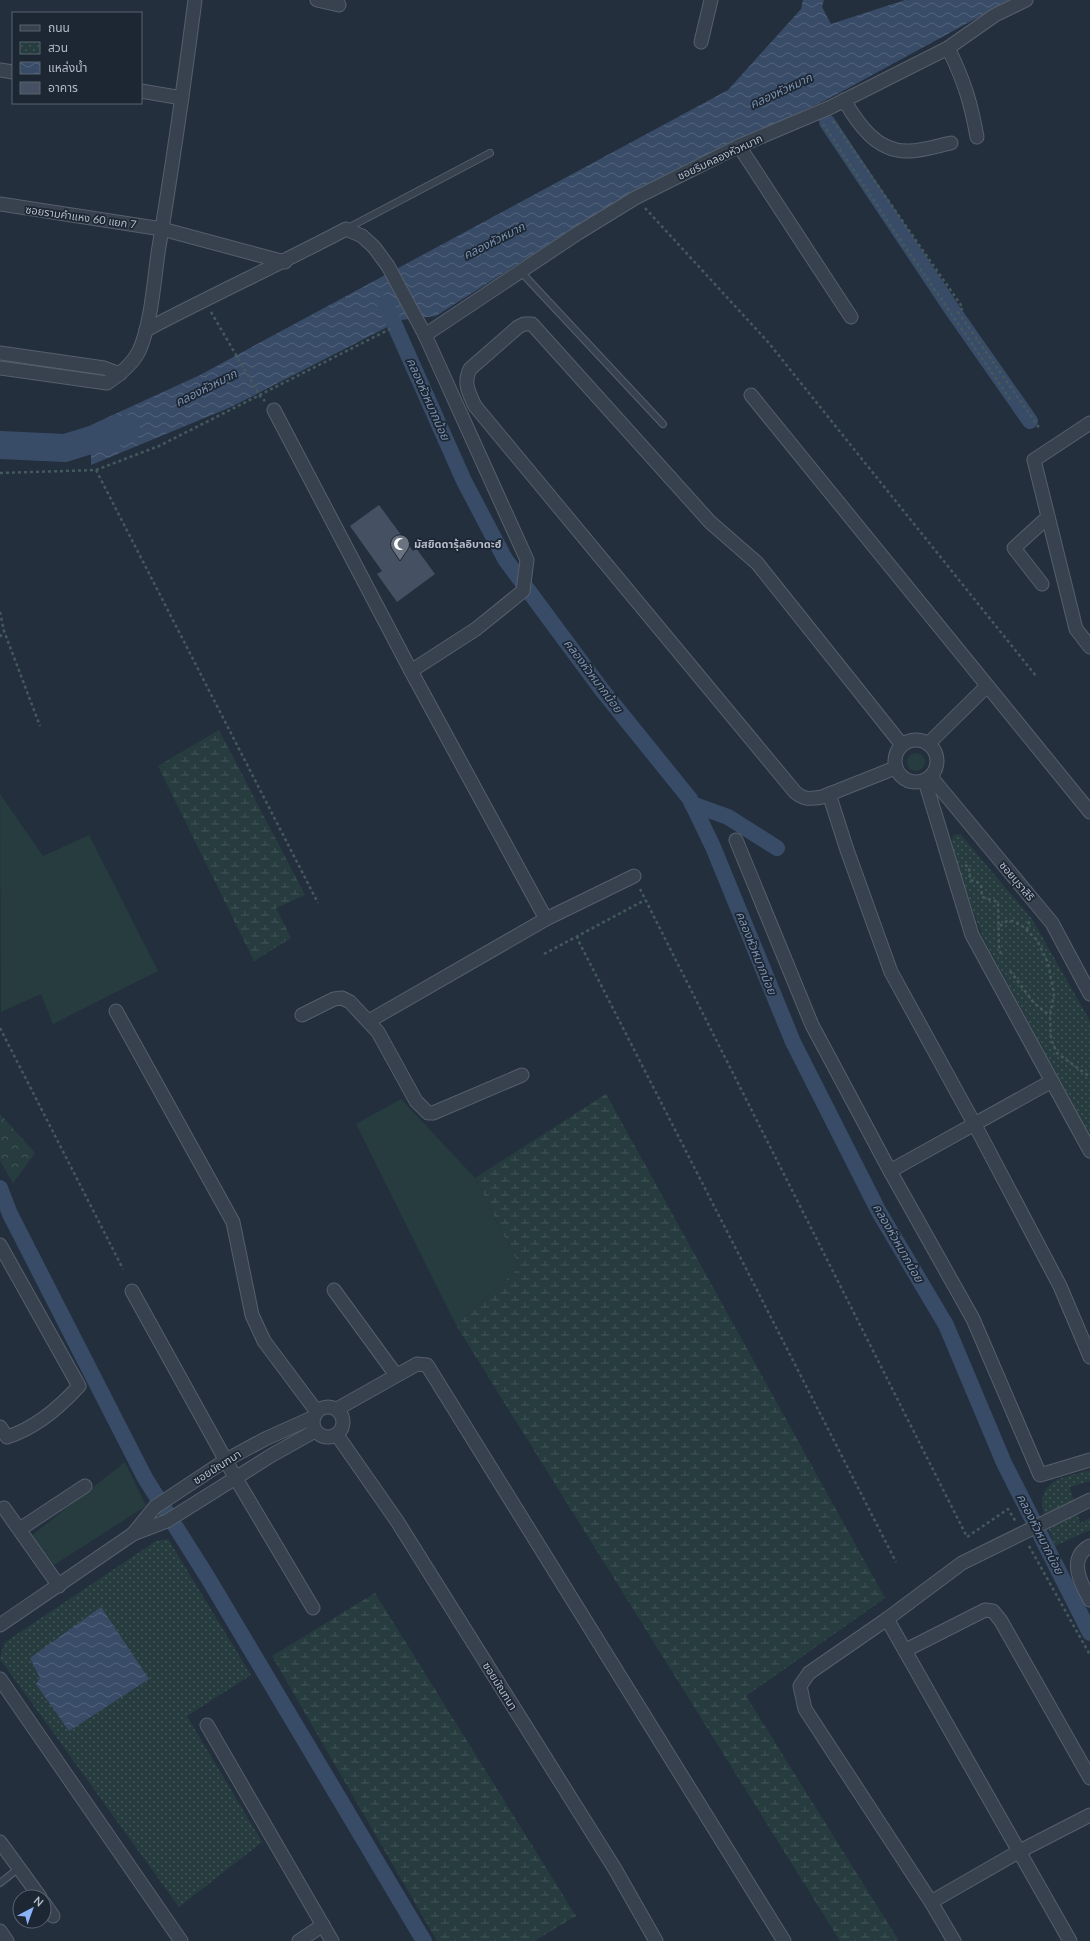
<svg xmlns="http://www.w3.org/2000/svg" width="1090" height="1941" viewBox="0 0 1090 1941" font-family="Lato,'Noto Sans Thai',sans-serif">
  <style>
    .grass { fill: #263c3f }
    .forest { fill: url(#forest-crowns) }
    .wetland { fill: url(#wetland-marsh) }
    .park { fill: url(#park-dots) }
    .water { fill: url(#water-waves) }
    .lines { fill: none; stroke-linecap: round; stroke-linejoin: round }
    .canal { stroke: #394c67; stroke-width: 16 }
    .river { stroke: #394c67; stroke-width: 28 }
    .building { fill: #455162 }
    .lane-casing { stroke: #565f6c; stroke-width: 8 }
    .street-casing { stroke: #565f6c; stroke-width: 15 }
    .path { stroke: #44595c; stroke-width: 2.5; stroke-dasharray: 3 3; stroke-linecap: butt }
    .lane { stroke: #38414e; stroke-width: 6 }
    .street { stroke: #38414e; stroke-width: 13 }
    .labels { text-anchor: middle; stroke-width: 3.5; stroke-linejoin: round; paint-order: stroke }
    .street-label { font-size: 11px; fill: #b4bcc9; stroke: #1d2633 }
    .poi-label { font-size: 11px; font-weight: bold; fill: #b4bcc9; stroke: #1d2633; text-anchor: start }
    .water-label { font-size: 12px; font-style: italic; fill: #7c92b1; stroke: #1d2633 }
  </style>
  <defs>
    <pattern id="forest-crowns" width="20" height="18" patternUnits="userSpaceOnUse"><rect width="20" height="18" fill="#263c3f"/><path d="M2 6a3 3 0 1 1 6 0M12 15a3 3 0 1 1 6 0" fill="none" stroke="#435659"/></pattern>
    <pattern id="wetland-marsh" width="20" height="14" patternUnits="userSpaceOnUse"><rect width="20" height="14" fill="#263c3f"/><path d="M1 5h8M5 5V1M11 12h8M15 12V8" fill="none" stroke="#435659"/></pattern>
    <pattern id="park-dots" width="8" height="8" patternUnits="userSpaceOnUse"><rect width="8" height="8" fill="#263c3f"/><path d="M2 2h.1M6 6h.1" fill="none" stroke="#435659" stroke-width="1.8" stroke-linecap="round"/></pattern>
    <pattern id="water-waves" width="16" height="10" patternUnits="userSpaceOnUse"><rect width="16" height="10" fill="#394c67"/><path d="M0 5q4-4 8 0t8 0" fill="none" stroke="#53647b"/></pattern>
  </defs>
  <rect width="100%" height="100%" fill="#242f3e"/>
  <g class="grass">
    <circle cx="916" cy="762" r="9"/>
    <path d="M0 794 43 856 89 835 158 971 53 1024 41 994 1 1012Z"/>
    <path d="M401 1099 475 1178 520 1267 456 1325 356 1124Z"/>
    <path d="M125 1462 146 1506 54 1565 31 1536Z"/>
  </g>
  <path class="forest" d="M0 1114 35 1153 13 1183 0 1161Z"/>
  <g class="wetland">
    <path d="M219 730 305 895 276 908 291 938 254 961 158 766Z"/>
    <path d="M606 1094 885 1598 746 1696 899 1941H840L456 1325 520 1267 475 1178Z"/>
    <path d="M375 1593 576 1916 534 1941H437L272 1656Z"/>
  </g>
  <g class="park">
    <path d="M960 834 1032 919 1090 1021V1135L983 938 949 844 954 835Z"/>
    <path d="M1090 1470V1481L1070 1487 1080 1523 1090 1518V1530L1055 1546C1048 1525 1029 1494 1057 1480 1067 1475 1080 1473 1090 1470Z"/>
    <path d="M168 1539 251 1675 187 1716 262 1842 179 1907 0 1659 4 1643 156 1541Z"/>
  </g>
  <g class="water">
    <path d="M803 0H824L822 7 831 24 905 0H1010L830 98 630 193 436 316 401 320 231 407 91 465V425L200 375 728 90 801 9Z"/>
    <path d="M101 1607 149 1679 69 1731 36 1684 40 1678 30 1658Z"/>
  </g>
  <g class="lines">
    <g class="canal">
      <path d="M827 122 953 311 1030 421"/>
      <path d="M385 303 464 481 505 559 602 690 690 799 713 847 793 1042 879 1212 946 1325 1004 1463 1090 1633"/>
      <path d="M692 804 728 817 777 848"/>
      <path d="M0 1188 10 1214 145 1478 208 1578 424 1941"/>
    </g>
    <path class="river" d="M0 445 65 448 126 429"/>
  </g>
  <path class="building" d="M379 505 413 551 416 548 435 574 397 602 377 574 382 571 350 526Z"/>
  <g class="lines">
    <defs>
      <g id="lane">
        <path d="M346 229 490 153"/>
        <path d="M521 272 663 424"/>
        <path d="M0 1883 19 1868"/>
      </g>
      <g id="street">
        <path d="M317 0 339 5"/>
        <path d="M701 42 711 0"/>
        <path d="M948 48C964 80 971 103 977 137"/>
        <path d="M0 70 13 72"/>
        <path d="M141 91 182 98"/>
        <path d="M844 100C858 124 877 152 908 151 922 151 937 146 951 143"/>
        <path d="M739 146 851 317"/>
        <path d="M0 204 162 229 285 262"/>
        <path d="M146 330C212 295 280 264 346 229L362 236 374 247 388 266 425 335 527 560 523 591 476 629 411 671"/>
        <path d="M425 335 578 233 635 198 739 146 831 107 948 48 995 15 1026 0"/>
        <path d="M0 353 104 368 120 374"/>
        <path d="M0 368 107 383C119 375 132 365 139 351 151 325 154 282 158 253 172 169 184 85 195 0"/>
        <path d="M751 395 1090 812"/>
        <path d="M274 410 411 671 546 919"/>
        <path d="M1090 423 1034 460 1076 629 1090 647"/>
        <path d="M1042 584 1014 548 1048 517"/>
        <circle cx="916" cy="761" r="21"/>
        <path d="M928 744 987 686"/>
        <path d="M895 768 822 797C810 799 804 800 795 792L475 406C469 393 463 383 470 369L518 327 524 324H532L710 522 757 563 902 745"/>
        <path d="M931 777 1052 923 1090 994"/>
        <path d="M925 781 972 935 1090 1151"/>
        <path d="M829 794 847 850 891 972 975 1125 1060 1286 1090 1357"/>
        <path d="M736 840 812 1025 890 1171 973 1319 1040 1475 1090 1460"/>
        <path d="M116 1011 233 1222 252 1315 264 1341 317 1412"/>
        <path d="M302 1015 334 999 342 998 350 1002 378 1032 416 1101 428 1113H433L522 1075"/>
        <path d="M369 1021 546 919 634 876"/>
        <path d="M890 1171 1052 1081"/>
        <path d="M0 1245 79 1386C59 1408 36 1428 7 1437L0 1427"/>
        <path d="M334 1290 396 1375"/>
        <path d="M132 1291 235 1477 313 1608"/>
        <circle cx="328" cy="1422" r="15"/>
        <path d="M337 1409 417 1364 427 1365 784 1941"/>
        <path d="M337 1435 397 1521 615 1869 656 1941"/>
        <path d="M4 1508 59 1586"/>
        <path d="M20 1529 85 1486"/>
        <path d="M133 1534 155 1507 226 1460 265 1439 314 1417"/>
        <path d="M1090 1546C1067 1558 1081 1584 1090 1600"/>
        <path d="M887 1619 1070 1941"/>
        <path d="M0 1625 133 1534 167 1521 272 1455 315 1431"/>
        <path d="M906 1650 985 1610 993 1611 1001 1621 1090 1778"/>
        <path d="M0 1679 181 1941"/>
        <path d="M207 1725 332 1941"/>
        <path d="M0 1842 40 1897"/>
        <path d="M931 1902 1018 1852 1090 1815"/>
        <path d="M44 1903 53 1916"/>
        <path d="M0 1931 7 1941"/>
        <path d="M299 1941 323 1925"/>
        <path d="M954 1941 931 1902 805 1709 800 1686 809 1673 887 1619 962 1563 1090 1500"/>
      </g>
    </defs>
    <use href="#lane" class="lane-casing"/>
    <use href="#street" class="street-casing"/>
    <g class="path">
      <path d="M833 121 963 308 958 312 1040 429"/>
      <path d="M823 124 888 222 1012 402"/>
      <path d="M645 208 768 342 1036 676"/>
      <path d="M211 312 260 396 265 401"/>
      <path d="M96 470 318 903"/>
      <path d="M0 473 96 470 159 446 392 328"/>
      <path d="M0 612 4 631 40 726"/>
      <path d="M0 637 3 632"/>
      <path d="M965 865 969 867 970 880 977 882 981 885 982 897 998 902 999 949 1002 957"/>
      <path d="M640 889 967 1537 1008 1509 1016 1522"/>
      <path d="M1000 926 1007 921H1012L1021 925 1037 940 1048 963 1054 994 1050 1016 1051 1039 1057 1053 1090 1077"/>
      <path d="M1027 930 1030 918"/>
      <path d="M577 936 578 940 896 1562"/>
      <path d="M544 954 645 900"/>
      <path d="M1010 971 1034 1003 1050 1016"/>
      <path d="M0 1028 123 1269"/>
      <path d="M1029 1546 1090 1655"/>
    </g>
    <use href="#lane" class="lane"/>
    <use href="#street" class="street"/>
  </g>
  <defs>
    <symbol id="mosque-pin" viewBox="-11 -11 22 30"><path d="M0 17L-7.5 6A9.5 9.5 0 1 1 7.5 6Z" fill="#6b7280" stroke="#1d2633"/><path d="M3.5-4.9A6 6 0 1 0 3.5 4.9A5 5 0 1 1 3.5-4.9Z" fill="#fff"/></symbol>
  </defs>
  <g fill-rule="evenodd">
    <use href="#mosque-pin" x="389" y="533" width="22" height="30"/>
  </g>
  <g class="labels">
    <g class="street-label">
      <text transform="translate(720 157) rotate(-25)" y="4">ซอยริมคลองหัวหมาก</text>
      <text transform="translate(81 217) rotate(8)" y="4">ซอยรามคำแหง 60 แยก 7</text>
      <text transform="translate(1017 881) rotate(50)" y="4">ซอยบุราสิริ</text>
      <text transform="translate(217 1467) rotate(-32)" y="4">ซอยมัณฑนา</text>
      <text transform="translate(500 1686) rotate(58)" y="4">ซอยมัณฑนา</text>
    </g>
    <g class="poi-label">
      <text x="414" y="548">มัสยิดดารุ้ลอิบาดะฮ์</text>
    </g>
    <g class="water-label">
      <text transform="translate(781 91) rotate(-25)" y="4">คลองหัวหมาก</text>
      <text transform="translate(494 241) rotate(-27)" y="4">คลองหัวหมาก</text>
      <text transform="translate(206 388) rotate(-27)" y="4">คลองหัวหมาก</text>
      <text transform="translate(428 399) rotate(66)" y="4">คลองหัวหมากน้อย</text>
      <text transform="translate(593 676) rotate(53)" y="4">คลองหัวหมากน้อย</text>
      <text transform="translate(756 953) rotate(68)" y="4">คลองหัวหมากน้อย</text>
      <text transform="translate(898 1243) rotate(60)" y="4">คลองหัวหมากน้อย</text>
      <text transform="translate(1040 1534) rotate(63)" y="4">คลองหัวหมากน้อย</text>
    </g>
  </g>
  <rect x="12" y="12" width="130" height="92" fill="#1d2633" stroke="#59626f"/>
  <rect x="20" y="25" width="20" height="6" fill="#38414e" stroke="#59626f"/>
  <text x="48" y="32" font-size="12" fill="#b4bcc9">ถนน</text>
  <rect x="20" y="42" width="20" height="12" fill="url(#park-dots)" stroke="#59626f"/>
  <text x="48" y="52" font-size="12" fill="#b4bcc9">สวน</text>
  <rect x="20" y="62" width="20" height="12" fill="url(#water-waves)" stroke="#59626f"/>
  <text x="48" y="72" font-size="12" fill="#b4bcc9">แหล่งน้ำ</text>
  <rect x="20" y="82" width="20" height="12" fill="#455162" stroke="#59626f"/>
  <text x="48" y="92" font-size="12" fill="#b4bcc9">อาคาร</text>
  <g transform="translate(32 1909) rotate(41)"><circle r="19" fill="#1d2633" stroke="#59626f"/>
  <path d="M0-3L7 15L0 10L-7 15Z" fill="#8ab4f8"/>
  <text y="-6" font-size="11" font-weight="bold" text-anchor="middle" fill="#b4bcc9">N</text>
  </g>
</svg>
